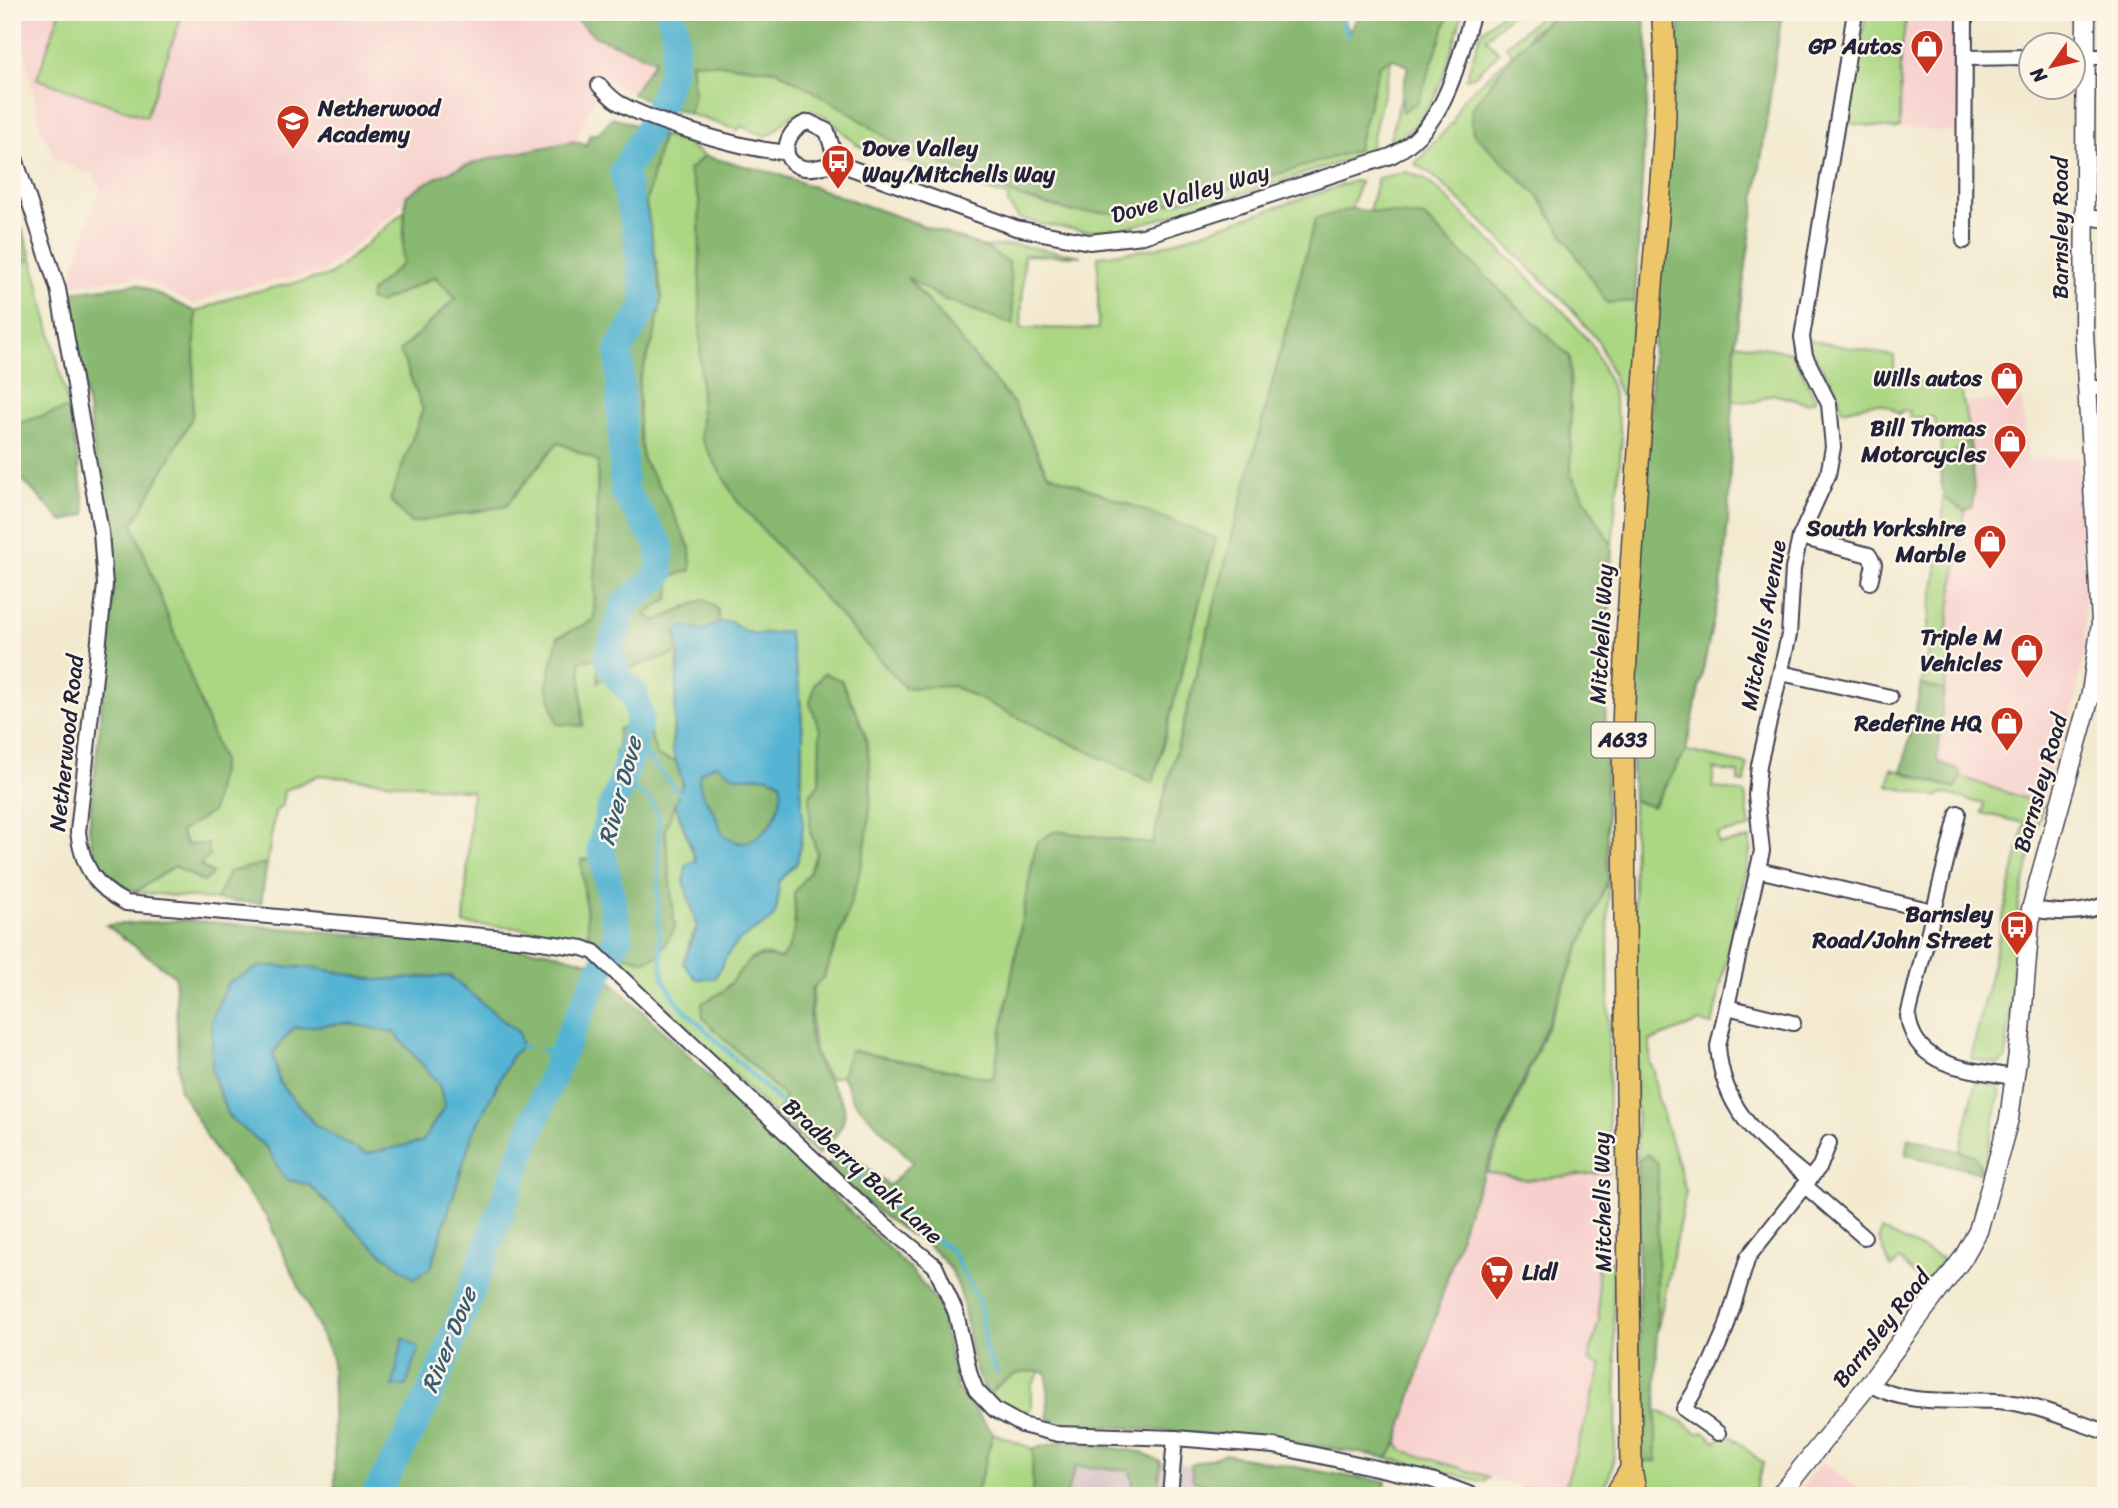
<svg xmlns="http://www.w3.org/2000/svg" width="2118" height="1508" viewBox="0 0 2118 1508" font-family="Sriracha,sans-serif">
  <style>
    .built { fill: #f7d0cd }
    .industrial { fill: #d2bec3 }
    .green { fill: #abd783; stroke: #667c5f; stroke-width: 2 }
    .forest { fill: #88b871; stroke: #556d56; stroke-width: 2; fill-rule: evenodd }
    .water { fill: #54b4d3; stroke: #3b6b87; stroke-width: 2; fill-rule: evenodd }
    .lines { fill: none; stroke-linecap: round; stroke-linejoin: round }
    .stream { stroke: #54b4d3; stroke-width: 4.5 }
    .river { stroke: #54b4d3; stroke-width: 28 }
    .minor-casing { stroke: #414051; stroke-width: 18 }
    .tertiary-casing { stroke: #414051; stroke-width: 21 }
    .primary-casing { stroke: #414051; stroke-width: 24 }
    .minor { stroke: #fff; stroke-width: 14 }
    .tertiary { stroke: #fff; stroke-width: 18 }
    .primary { stroke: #ecc669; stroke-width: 21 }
    .labels { text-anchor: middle; stroke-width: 5; stroke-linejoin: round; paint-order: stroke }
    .shield { fill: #fcf5e5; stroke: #63616e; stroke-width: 2 }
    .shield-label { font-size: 21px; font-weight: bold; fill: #22223b }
    .poi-label { font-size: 23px; font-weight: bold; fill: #22223b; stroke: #fcf5e5; text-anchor: end }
    .street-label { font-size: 23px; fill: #22223b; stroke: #fcf5e5 }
    .water-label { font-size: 24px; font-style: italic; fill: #365c78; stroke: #fcf5e5 }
  </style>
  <rect width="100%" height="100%" fill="#fcf5e5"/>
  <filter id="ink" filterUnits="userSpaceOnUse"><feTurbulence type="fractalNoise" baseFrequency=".0143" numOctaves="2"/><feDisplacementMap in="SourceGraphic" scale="14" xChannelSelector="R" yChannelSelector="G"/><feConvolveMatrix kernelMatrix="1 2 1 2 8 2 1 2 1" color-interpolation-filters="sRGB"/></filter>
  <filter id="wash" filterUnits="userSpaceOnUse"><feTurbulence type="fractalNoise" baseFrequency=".00686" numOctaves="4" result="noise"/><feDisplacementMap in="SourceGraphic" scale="28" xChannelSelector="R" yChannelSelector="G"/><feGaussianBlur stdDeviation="1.57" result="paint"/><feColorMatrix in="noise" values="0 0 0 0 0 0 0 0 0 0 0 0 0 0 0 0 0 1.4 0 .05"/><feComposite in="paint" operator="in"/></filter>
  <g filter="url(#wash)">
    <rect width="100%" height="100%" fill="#f2e9cf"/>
    <g class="built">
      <path d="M17 12H567L596 37 656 60 632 94 604 78 575 141 468 165 429 179 406 196 396 211 323 272 227 290 194 305 139 277 72 284 70 279 100 189 93 175 57 161 40 127Z"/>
      <path d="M1907 12H1959V133L1900 127 1901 53Z"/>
      <path d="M2022 398 2028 459 2078 458 2085 595 2084 654 2074 704 2042 813 1922 781 1965 511 1972 507 1974 490 1970 440 1961 403Z"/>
      <path d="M1487 1172 1528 1180 1609 1172 1611 1261H1597L1599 1321 1589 1361 1602 1365 1564 1491 1523 1488 1400 1449 1398 1441 1466 1216Z"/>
      <path d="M1823 1462 1867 1496H1796Z"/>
    </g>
    <g class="industrial">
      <path d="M1161 1462 1191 1465 1193 1481 1249 1496H1157Z"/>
      <path d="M1075 1466 1131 1470 1136 1496H1066Z"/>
    </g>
    <g class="green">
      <path d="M60 12H183L146 117 37 79Z"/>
      <path d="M1450 12H1463C1448 61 1439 116 1392 143L1390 139 1402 93V111L1418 102Z"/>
      <path d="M1503 12H1513L1486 38 1499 53 1473 77 1466 79 1481 32Z"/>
      <path d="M1545 12H1561L1531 32 1473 132 1538 196 1607 302 1635 301 1629 416 1599 342 1569 306 1471 211 1430 173 1415 164 1453 122 1461 101 1512 54 1506 46Z"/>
      <path d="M1866 12H1907L1901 53 1900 127 1894 129 1847 123Z"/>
      <path d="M1392 58 1370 149 1365 154 1182 213 1121 229 1085 231 1047 225 1019 218 1008 204 1009 197 857 145 827 117 811 111 791 115 773 133 765 136 741 126 738 130 689 114 694 92 691 61 776 70 844 109 893 141 1023 198 1074 212 1357 150 1379 66Z"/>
      <path d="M662 135 685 143 704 156 689 171 699 199 904 688 953 686 1153 783 1216 538 1047 473 1014 404 905 275 941 298 1009 263 984 247 1016 245 1081 256 1024 255 1021 328 1098 329V256L1156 248 1354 181 1360 182 1351 209 1315 219 1152 844 1055 831 1036 843 993 1079 851 1051 842 1075 830 1079C807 1051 811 1023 813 988L823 978 845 922 871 793 866 737 841 680 810 703 820 730 819 784 810 795V831L817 852 810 871 794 893C796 915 797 942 781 959L763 954 750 959 703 1018 785 1097 776 1116 643 985 602 949 645 961 675 928 665 829 675 804 696 861 692 908 697 927 688 946 715 978C722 965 728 950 739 940 769 917 780 928 778 882L797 863 803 827 801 786 803 735 799 686 788 631C766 634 749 639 731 622H719L718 610 687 606 657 621 645 615 671 577 690 569V548L663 492 643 460 639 429V381L654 337 662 297 646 203Z"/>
      <path d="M1406 172 1424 179 1439 191 1564 312 1593 346 1611 386 1622 438 1612 546 1571 475 1570 357 1369 211 1378 178Z"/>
      <path d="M405 211 402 264 371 292 379 303 435 277 456 298 400 351 423 409 391 500 411 523 506 506 558 442 598 461 594 620 558 637 583 726 580 661 599 658 598 681C625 668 651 662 679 652L672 749 676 762 657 756 615 751 616 788 608 857 581 860 589 938 520 928 464 924 472 791 319 775 284 791 282 805 275 812 267 863 229 872 216 900 135 892 175 866 203 882 212 873 200 865 180 832 133 524 192 418 196 312 235 296 330 275Z"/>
      <path d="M32 258 69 408 12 425V271Z"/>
      <path d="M1809 340 1894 356V382H1960L1970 440 1940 465 1941 443 1934 417H1909L1910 411 1903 410 1899 414C1881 396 1864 406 1842 410L1836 390 1810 351Z"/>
      <path d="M1735 343 1792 352 1816 400 1807 403 1772 394 1755 402 1733 401Z"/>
      <path d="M1943 497 1965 511 1944 648 1952 652 1944 690 1921 685 1932 637 1926 635 1943 534Z"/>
      <path d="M1686 751 1747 764 1745 783 1738 782V773L1714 769 1712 787 1745 793 1750 828 1717 834 1719 844 1750 839V852L1712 1025 1700 1022 1650 1041V1063L1654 1070 1657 1095 1686 1191 1656 1337 1658 1163 1637 1162 1633 800 1653 807Z"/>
      <path d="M1892 769 1955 789 1961 777 2044 805 2037 826 1982 813 1984 804 1943 793 1937 797 1888 786Z"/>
      <path d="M2024 826 2036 830 2018 909 2006 1059 1998 1065 1971 1058Z"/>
      <path d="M1608 880 1609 1172 1528 1180 1487 1172Z"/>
      <path d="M1976 1081 1997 1086 2000 1091 1983 1173 1974 1155 1960 1150Z"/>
      <path d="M1881 1230 1943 1259 1918 1295 1924 1284 1900 1260 1891 1268 1879 1239Z"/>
      <path d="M1597 1260 1611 1261C1613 1302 1624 1449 1608 1479 1604 1485 1598 1490 1594 1496H1527L1523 1488 1564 1490 1602 1365 1588 1361 1599 1321Z"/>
      <path d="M1034 1370 1040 1372 1031 1387V1408L1024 1417 1005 1410 988 1395 1005 1377Z"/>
      <path d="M1655 1410 1682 1421 1697 1433 1705 1432 1716 1442 1726 1432 1763 1463 1753 1496H1650L1648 1490 1642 1491 1641 1462 1656 1460Z"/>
      <path d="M993 1433 1033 1449 1032 1496H976Z"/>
      <path d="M1398 1441 1401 1450 1489 1477 1484 1482 1388 1458Z"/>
    </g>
    <g class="forest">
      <path d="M567 12H1340L1350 31 1361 12H1450L1418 102 1402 112V93L1408 66 1392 58 1379 66 1357 150 1223 191 1132 213 1074 212 1023 198 893 142 844 109 776 70 691 61 694 92 689 114 632 94 655 60 596 37Z"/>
      <path d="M1561 12H1643L1649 59 1635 301 1607 303 1538 196 1473 133 1471 110C1499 71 1520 40 1561 12Z"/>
      <path d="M1680 12H1782L1735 343 1728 521 1723 574 1686 751 1652 807 1633 800 1630 724 1672 43 1679 35Z"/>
      <path d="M613 117 662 135 646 203 662 297 654 337 639 381V429L643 460 663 492 690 548 691 570 671 577 669 598 645 615 657 621 705 599 718 610 719 622 703 632 676 631 679 652C651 662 624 668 598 682V658L580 661 583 726 557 724 547 685 558 637 594 620 598 461 558 442 506 506 411 523 390 500 423 409 400 351 456 298 435 277 379 303 369 300 371 292 402 264 406 196C454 159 518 154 575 141L586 146 590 134H598Z"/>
      <path d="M704 156 777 174 984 247 1009 263 1014 325 941 298 907 277 1014 404 1047 473 1216 538 1153 783 953 686 905 688 737 501 701 439 699 199 688 171Z"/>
      <path d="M12 200 32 258 12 271Z"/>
      <path d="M1351 209 1424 217 1570 357 1571 475 1612 546 1605 733 1608 880 1466 1216 1398 1441 1388 1458 1277 1439 1058 1423 1048 1418 1047 1373C1022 1367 1005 1377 988 1395 959 1355 976 1298 943 1260 929 1243 904 1232 887 1219 866 1203 847 1183 827 1165L847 1151 889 1186 913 1162 853 1100 842 1075 850 1050 993 1079 1036 843 1055 831 1152 844 1315 219Z"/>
      <path d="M137 284 196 312 192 418 133 524 222 760 212 812 180 832 186 845 208 844 210 856 200 865 212 874 204 882 175 866 135 892C106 877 92 861 89 828L114 587 71 292Z"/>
      <path d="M69 408 86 514 63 522 12 469V425Z"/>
      <path d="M1970 440 1974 490 1972 507 1965 511 1943 497 1940 465Z"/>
      <path d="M824 673 841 680C849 698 862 720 866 739 882 826 854 899 823 978L812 989C812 1004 808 1023 810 1038 816 1094 880 1099 817 1155L776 1116 785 1097 703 1018 702 1003C710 999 720 995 726 988 747 966 746 950 781 959 797 942 796 915 794 893L810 871 817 852 810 831V795L819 784 820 730 810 703 815 684Z"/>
      <path d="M1921 685 1944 690 1937 761 1960 771 1961 777 1955 789 1902 771Z"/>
      <path d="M647 722 657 756 676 762 683 783 665 829 675 928 658 956 645 961 602 949 589 938 581 860 608 857 616 788 618 729Z"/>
      <path d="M716 764C722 768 729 774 736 776 751 780 760 771 780 782 788 809 755 861 725 836 719 831 718 819 714 812 705 797 698 792 699 773Z"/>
      <path d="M267 863 261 903 216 900 229 872Z"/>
      <path d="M188 920 547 951 592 963 913 1272 939 1305 957 1388 993 1433 976 1496H332L335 1484 332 1358 267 1218 215 1151 179 1088 175 976 106 925ZM262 966 317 968 376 980 449 976 519 1033 521 1046 511 1057 472 1135 431 1267 370 1244 309 1185 285 1179 267 1148 228 1116 212 1071V1018L228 983Z"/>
      <path d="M348 1023 395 1033 439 1084 445 1106 422 1142 365 1154 314 1124 279 1082 273 1053 293 1028Z"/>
      <path d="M1909 1138 1974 1155 1983 1173 1906 1155Z"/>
      <path d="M1647 1154 1658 1163 1656 1461 1641 1462 1637 1162Z"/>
      <path d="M1063 1441 1142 1452 1161 1462 1157 1496H1136L1130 1470 1076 1466 1066 1496H1032L1033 1449Z"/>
      <path d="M1225 1454 1351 1477 1386 1481 1382 1496H1249L1193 1481 1191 1465Z"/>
    </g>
    <g class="water">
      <path d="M719 622H731C749 639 766 634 788 631L799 686 803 735 801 786 803 827 797 863 778 882C780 928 769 917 739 941 728 950 722 966 715 978L696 979 683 963 697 927 684 882 686 865 696 860 675 804 683 783 672 749 679 652 676 631 685 626 703 632ZM716 764C722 768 729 774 736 776 752 780 760 770 780 782 788 809 755 861 725 836 719 831 718 819 714 812 705 797 697 792 700 773Z"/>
      <path d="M262 966 317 968 376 980 449 976 519 1033 521 1046 511 1057 472 1135 431 1267 415 1279 370 1244 309 1185 285 1179 267 1148 228 1116 212 1071V1018L228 983ZM348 1023 395 1033 439 1084 445 1106 422 1142 365 1154 314 1124 279 1082 273 1053 293 1028Z"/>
      <path d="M403 1338 419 1348 406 1386H393Z"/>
    </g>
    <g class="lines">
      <g class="stream">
        <path d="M1338 12 1349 36"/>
        <path d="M634 742 679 793"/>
        <path d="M622 783 649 798 659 817 658 920 663 978 678 1003 825 1146"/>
        <path d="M521 1046 526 1047"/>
        <path d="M542 1050 564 1054"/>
        <path d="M841 1161 885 1203 952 1251 980 1304 986 1351 997 1372"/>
      </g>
      <path class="river" d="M375 1496C396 1457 420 1418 437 1378 498 1232 541 1075 619 936L601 847 609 813 622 783 640 717 634 694 619 679 608 657 624 605 660 575V546L624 491 619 348 646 305 636 230 623 172C649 131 690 61 670 12"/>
    </g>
  </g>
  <g filter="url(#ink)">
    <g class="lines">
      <defs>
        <g id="minor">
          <path d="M2072 57H2106"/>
          <path d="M1965 58 2030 57"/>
          <path d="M599 85C605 91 612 99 619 103 653 122 748 151 786 152"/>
          <path d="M809 122 827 131 837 163C827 165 814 170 804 168 775 162 786 127 809 122Z"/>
          <path d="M12 149 58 289 101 532 105 585 78 832C82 866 95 887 126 903L527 940 583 948 594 952 874 1216 935 1266 956 1313 970 1375 976 1390 995 1410 1022 1425 1058 1434 1175 1438 1274 1446 1432 1480 1474 1496"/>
          <path d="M837 163 1016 228 1089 242 1143 236 1391 156C1446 127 1456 67 1473 12"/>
          <path d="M2083 216 2106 220"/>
          <path d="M1964 241 1965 12"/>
          <path d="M2088 388H2106"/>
          <path d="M1800 537 1869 555 1874 564 1870 582"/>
          <path d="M1781 673 1890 697"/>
          <path d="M1958 813 1908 1016C1915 1070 1971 1068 2016 1078"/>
          <path d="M1758 870 1933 911"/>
          <path d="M2031 909C2056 913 2082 915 2106 904"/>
          <path d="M1727 1007 1793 1023"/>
          <path d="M1809 1179C1761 1139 1723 1113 1718 1046L1762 851 1756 795 1759 765 1789 635 1793 569 1800 537 1828 475 1833 447 1829 404 1805 356 1802 337 1855 12"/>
          <path d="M1804 1185 1864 1237"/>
          <path d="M1869 1384C1913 1409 1959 1397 2007 1402 2041 1406 2074 1422 2106 1432"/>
          <path d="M1718 1433 1684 1409 1709 1367 1726 1328 1748 1257 1820 1166 1829 1143"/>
          <path d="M1170 1496 1175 1438"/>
        </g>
        <path id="tertiary" d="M1779 1496 1869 1384 1963 1258 1978 1231 2009 1119 2021 1031 2031 909 2091 693 2101 623 2084 333 2086 12"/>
        <g id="primary">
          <path d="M1615 1496 1631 1469"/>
          <path d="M1636 1496 1631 1469 1623 729C1628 585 1639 442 1651 299 1658 205 1672 107 1662 12"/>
        </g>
      </defs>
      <use href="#minor" class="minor-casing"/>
      <use href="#tertiary" class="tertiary-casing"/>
      <use href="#primary" class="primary-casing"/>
      <use href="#minor" class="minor"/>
      <use href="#tertiary" class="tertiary"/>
      <use href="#primary" class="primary"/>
    </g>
  </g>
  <defs>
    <symbol id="shop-pin" viewBox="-11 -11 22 30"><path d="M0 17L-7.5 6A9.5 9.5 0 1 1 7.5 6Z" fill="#c8321e" stroke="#fcf5e5"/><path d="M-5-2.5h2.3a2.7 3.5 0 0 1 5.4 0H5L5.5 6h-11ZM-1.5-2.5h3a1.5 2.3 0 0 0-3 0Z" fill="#fff"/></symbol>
    <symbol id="school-pin" viewBox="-11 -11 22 30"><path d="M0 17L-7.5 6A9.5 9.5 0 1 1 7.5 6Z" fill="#c8321e" stroke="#fcf5e5"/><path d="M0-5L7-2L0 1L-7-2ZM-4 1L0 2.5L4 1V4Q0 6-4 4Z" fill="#fff"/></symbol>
    <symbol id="bus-pin" viewBox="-11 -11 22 30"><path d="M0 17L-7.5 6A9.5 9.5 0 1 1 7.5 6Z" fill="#c8321e" stroke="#fcf5e5"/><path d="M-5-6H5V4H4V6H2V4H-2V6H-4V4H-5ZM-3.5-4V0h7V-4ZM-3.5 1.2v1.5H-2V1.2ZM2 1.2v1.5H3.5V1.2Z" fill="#fff"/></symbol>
    <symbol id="supermarket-pin" viewBox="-11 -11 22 30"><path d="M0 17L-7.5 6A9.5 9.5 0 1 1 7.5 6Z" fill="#c8321e" stroke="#fcf5e5"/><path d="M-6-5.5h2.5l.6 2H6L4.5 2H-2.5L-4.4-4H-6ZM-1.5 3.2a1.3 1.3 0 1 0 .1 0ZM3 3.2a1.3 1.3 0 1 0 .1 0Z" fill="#fff"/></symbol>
  </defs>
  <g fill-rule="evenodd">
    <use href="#shop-pin" x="1908" y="27" width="38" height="52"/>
    <use href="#school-pin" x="274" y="102" width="38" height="52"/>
    <use href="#bus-pin" x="819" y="142" width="38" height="52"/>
    <use href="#shop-pin" x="1988" y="359" width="38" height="52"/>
    <use href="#shop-pin" x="1991" y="422" width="38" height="52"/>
    <use href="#shop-pin" x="1971" y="522" width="38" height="52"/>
    <use href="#shop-pin" x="2008" y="631" width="38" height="52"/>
    <use href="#shop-pin" x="1988" y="704" width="38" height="52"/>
    <use href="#bus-pin" x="1998" y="908" width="38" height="52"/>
    <use href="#supermarket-pin" x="1478" y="1253" width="38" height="52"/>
  </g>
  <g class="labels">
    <rect class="shield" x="1591.5" y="722.5" width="63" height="35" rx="5"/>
    <g class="shield-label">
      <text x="1623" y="747">A633</text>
    </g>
    <g class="poi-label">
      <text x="1902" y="54">GP Autos</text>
      <text x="318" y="116" text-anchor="start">Netherwood<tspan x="318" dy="26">Academy</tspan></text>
      <text x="862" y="156" text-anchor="start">Dove Valley<tspan x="862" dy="26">Way/Mitchells Way</tspan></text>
      <text x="1982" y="386">Wills autos</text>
      <text x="1986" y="436">Bill Thomas<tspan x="1986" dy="26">Motorcycles</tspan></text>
      <text x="1966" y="536">South Yorkshire<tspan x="1966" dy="26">Marble</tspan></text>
      <text x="2002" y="645">Triple M<tspan x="2002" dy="26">Vehicles</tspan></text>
      <text x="1982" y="731">Redefine HQ</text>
      <text x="1993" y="922">Barnsley<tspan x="1993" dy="26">Road/John Street</tspan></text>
      <text x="1522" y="1280" text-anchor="start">Lidl</text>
    </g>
    <g class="street-label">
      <text transform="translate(1190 193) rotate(-16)" y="8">Dove Valley Way</text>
      <text transform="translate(2060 228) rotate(-90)" y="8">Barnsley Road</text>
      <text transform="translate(1763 625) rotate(-80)" y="8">Mitchells Avenue</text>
      <text transform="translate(1601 634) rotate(-87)" y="8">Mitchells Way</text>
      <text transform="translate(66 743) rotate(-84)" y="8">Netherwood Road</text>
      <text transform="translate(2040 783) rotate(-74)" y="8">Barnsley Road</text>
      <text transform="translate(863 1171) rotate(42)" y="8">Bradberry Balk Lane</text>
      <text transform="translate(1602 1202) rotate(-91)" y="8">Mitchells Way</text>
      <text transform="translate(1881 1328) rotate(-52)" y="8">Barnsley Road</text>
    </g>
    <g class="water-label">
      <text transform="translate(620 791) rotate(-75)" y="8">River Dove</text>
      <text transform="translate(449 1340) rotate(-68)" y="8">River Dove</text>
    </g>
  </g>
  <rect width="2118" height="1508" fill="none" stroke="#fcf5e5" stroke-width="42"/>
  <g transform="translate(2052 66) rotate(236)"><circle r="33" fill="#fcf5e5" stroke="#a5a1a1" stroke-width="2"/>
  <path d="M0-5L12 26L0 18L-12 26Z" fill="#c8321e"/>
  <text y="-10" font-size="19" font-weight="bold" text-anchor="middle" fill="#22223b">N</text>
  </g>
</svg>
